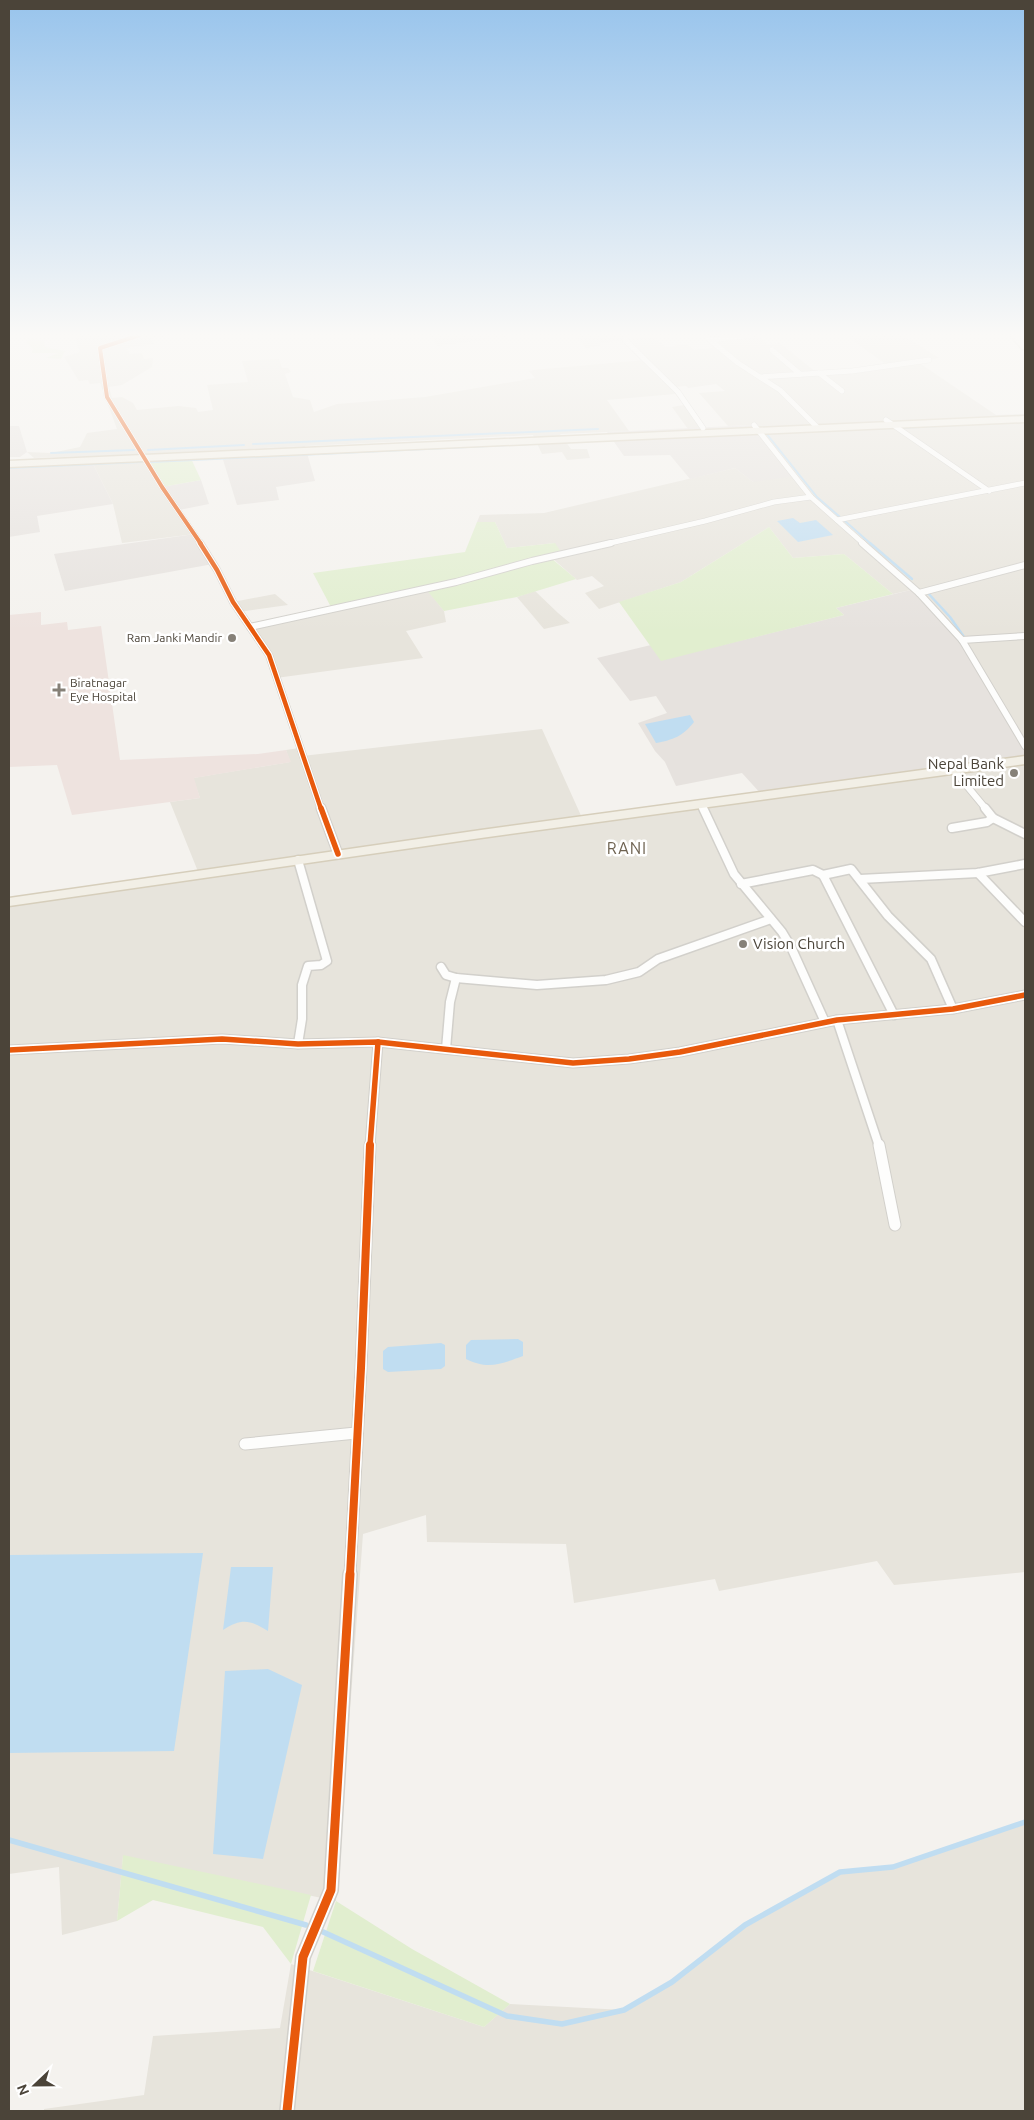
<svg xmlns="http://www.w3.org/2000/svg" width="1034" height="2120" viewBox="0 0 1034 2120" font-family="Ubuntu,sans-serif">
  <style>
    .residential { fill: #e7e4dc }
    .industrial { fill: #e6e2de }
    .medical { fill: #eee3df }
    .green { fill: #e1eecf }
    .water { fill: #c0ddf1 }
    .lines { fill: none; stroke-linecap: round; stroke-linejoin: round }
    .stream-far2 { stroke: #c0ddf1; stroke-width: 2 }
    .stream-far1 { stroke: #c0ddf1; stroke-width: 2.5 }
    .stream { stroke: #c0ddf1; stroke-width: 5.5 }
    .minor-far4-casing { stroke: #d2d0cb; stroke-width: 6 }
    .minor-far3-casing { stroke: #d2d0cb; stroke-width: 8 }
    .minor-far2-casing { stroke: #d2d0cb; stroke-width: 11 }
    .minor-far1-casing { stroke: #d2d0cb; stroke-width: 13 }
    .minor-casing { stroke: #d2d0cb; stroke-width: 16 }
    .primary-casing { stroke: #d6cebb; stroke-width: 3 }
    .minor-far4 { stroke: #fdfdfc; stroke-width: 5 }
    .minor-far3 { stroke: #fdfdfc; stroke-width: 6 }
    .minor-far2 { stroke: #fdfdfc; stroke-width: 8 }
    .minor-far1 { stroke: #fdfdfc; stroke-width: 11 }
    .minor { stroke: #fdfdfc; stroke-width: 13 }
    .primary { fill: #f2efe6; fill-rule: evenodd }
    .cycleway-far4-casing { stroke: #fff; stroke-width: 5.5 }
    .cycleway-far3-casing { stroke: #fff; stroke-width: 7 }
    .cycleway-far2-casing { stroke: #fff; stroke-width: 9 }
    .cycleway-far1-casing { stroke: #fff; stroke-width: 11 }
    .cycleway-casing { stroke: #fff; stroke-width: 12 }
    .cycleway-far4 { stroke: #e8590c; stroke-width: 4 }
    .cycleway-far3 { stroke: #e8590c; stroke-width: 4.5 }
    .cycleway-far2 { stroke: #e8590c; stroke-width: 5.5 }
    .cycleway-far1 { stroke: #e8590c; stroke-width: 8 }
    .cycleway { stroke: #e8590c; stroke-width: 9 }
    .poi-dot { fill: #868178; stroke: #fff; stroke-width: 2 }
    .labels { text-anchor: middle; stroke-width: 5; stroke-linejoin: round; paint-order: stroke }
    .far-poi-label { font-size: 12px; fill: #4b4439; stroke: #fff; text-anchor: end }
    .poi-label { font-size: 15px; fill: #4b4439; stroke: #fff; text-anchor: end }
    .neighbourhood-label { font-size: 16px; letter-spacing: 1px; fill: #6e6250; stroke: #fff }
  </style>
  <rect width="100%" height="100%" fill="#f4f2ee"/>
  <g class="residential">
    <path d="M76 335H174L153 338 154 344 126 348 130 354 142 353 144 359 153 358 152 367 122 385 109 387 112 398 122 397 133 403 137 410 178 406 196 408 198 412 213 410 207 385 248 382 242 361 279 359 282 368H288L291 372 285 374 293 397 310 400 314 412 337 404 425 397 535 378 529 371 533 370 645 360 625 340 600 343 601 346 586 348 575 335H626L631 339 652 336 666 347 687 344 694 350 717 347 710 340 756 335 767 344 780 343 817 373 887 365 845 335H903L939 358 918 362 996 415 1025 414V746L915 589 893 594 844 554 793 558 769 527 681 582 599 609 585 593 604 586 592 576 577 580 551 557 555 543 507 548 495 522H477L480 515 544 513 735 468 753 482 754 425 728 426 699 393 725 391 716 384 688 388 686 386 673 387 703 428 688 429 672 407 684 405 675 394 607 400 629 431 560 434 571 449H587L590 458 567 460 562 452 542 454 533 435 143 454 195 534 122 543 113 504 89 456 34 458 27 452 51 453 80 447 87 433 117 429 100 383 90 384 88 380 79 381 64 357 80 352 76 342Z"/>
    <path d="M428 335H520L438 346Z"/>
    <path d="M426 588 444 611 446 622 406 631 423 658 276 678 269 655 250 627Z"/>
    <path d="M535 591 558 613 570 623 544 629 517 597Z"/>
    <path d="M275 594 288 605 239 612 233 602Z"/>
    <path d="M542 729 583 820 1025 760V1572L894 1585 877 1561 719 1591 715 1579 574 1603 566 1544 427 1542 426 1515 363 1534 336 1901 123 1856 117 1921 62 1935 59 1867 9 1874V904L199 874 170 802 200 798 193 778 290 762 286 750 299 748 302 756Z"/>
    <path d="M1025 1822V2111H44V2109L144 2095 153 2036 280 2028 291 1964 484 2027 510 2004 624 2010 672 1982 745 1925 840 1872 893 1867Z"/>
  </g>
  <g class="industrial">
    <path d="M754 425 795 476 753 482 735 468 690 479 670 455 624 456 607 432Z"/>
    <path d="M9 426H19L27 452 20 457H9Z"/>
    <path d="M305 446 315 481 276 487 279 500 237 505 220 450Z"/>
    <path d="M89 456 113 504 37 516 40 532 9 537V460Z"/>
    <path d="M201 480 209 504 179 510 162 487Z"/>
    <path d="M195 534 213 564 65 591 54 554Z"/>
    <path d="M915 589 962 640 1025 746V760L762 795 742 773 676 786 665 762 655 751 638 723 667 713 656 696 630 701 597 658 651 645 661 660 844 615 836 608Z"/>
  </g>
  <path class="medical" d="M41 612V625L67 622 68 630 101 626 120 760 258 754 286 750 291 762 194 778 200 798 72 815 57 765 9 767V615Z"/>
  <g class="green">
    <path d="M29 339 44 340 45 347 65 351 61 359 46 358 58 353H32L33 349 26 342Z"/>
    <path d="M188 452 201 480 162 487 143 454Z"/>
    <path d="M477 522H495L507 548 555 543 563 555 551 558 576 579 517 597 444 611 425 588 332 609 313 573 465 552Z"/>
    <path d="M769 527 793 558 844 554 893 594 836 608 844 615 661 661 619 602 681 582Z"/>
    <path d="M123 1855 311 1895 291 1964 263 1927 153 1900 117 1921Z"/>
    <path d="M336 1901 412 1949 510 2004 484 2027 313 1971Z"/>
  </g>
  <g class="water">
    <path d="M793 518 800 523 816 520 833 535 798 542 777 521Z"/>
    <path d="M690 715 694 722C683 736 673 740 656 743L645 724Z"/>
    <path d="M518 1339 523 1342V1356C501 1364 488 1370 466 1359V1345L471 1340Z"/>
    <path d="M441 1343 445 1345V1366L441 1369 388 1372 383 1369V1351L388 1347Z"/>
    <path d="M203 1553 174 1751 9 1753 10 1555Z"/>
    <path d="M231 1567H273L268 1631C250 1620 242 1618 223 1630Z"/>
    <path d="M268 1669 302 1685 263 1859 213 1854 225 1671Z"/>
  </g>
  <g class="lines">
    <g class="stream-far2">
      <path d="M902 428 957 425"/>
      <path d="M856 429 893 428"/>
      <path d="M769 433H766L817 497 840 517"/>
      <path d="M658 438 726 435"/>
      <path d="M253 444 598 429"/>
      <path d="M148 450 244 445"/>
      <path d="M51 453 134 450"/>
      <path d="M151 462 616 440"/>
      <path d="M9 468 141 462"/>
      <path d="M845 521 871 544"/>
    </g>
    <g class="stream-far1">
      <path d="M870 543 912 579"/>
      <path d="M927 592 950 617 964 637"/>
    </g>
    <g class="stream">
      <path d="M9 1840 306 1925"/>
      <path d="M321 1931 507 2016 562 2024 624 2010 672 1982 745 1925 840 1872 893 1867 1025 1822"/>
    </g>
    <defs>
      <g id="minor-far4">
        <path d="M140 335 100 348 107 397 162 487 201 544"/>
        <path d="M704 335 738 363 780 390 817 427"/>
        <path d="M625 340 678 392 703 428"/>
        <path d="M710 340 752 335"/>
        <path d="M772 350 800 374"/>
        <path d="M819 373 842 391"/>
        <path d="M760 377 852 371 929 360"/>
        <path d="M886 420 989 491"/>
        <path d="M754 425 811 497 864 544"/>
        <path d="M837 520 1025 483"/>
        <path d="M606 544 705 521 774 502 811 497"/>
      </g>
      <g id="minor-far3">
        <path d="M200 543 217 570 233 602 269 655 321 809"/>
        <path d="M862 543 919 593 962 640 1025 746"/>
        <path d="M919 593 1025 565"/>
        <path d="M250 627 456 582 532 561 611 543"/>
        <path d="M962 640 1025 636"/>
        <path d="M952 768 986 809"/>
        <path d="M702 805 704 809"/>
      </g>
      <g id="minor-far2">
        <path d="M321 808 338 854"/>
        <path d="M703 808 734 874 782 932 791 947 825 1022"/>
        <path d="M985 808 993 818 1025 834"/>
        <path d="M952 828 987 822 993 818"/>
        <path d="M298 860 327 961 321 965 308 966 302 985V1019L298 1044"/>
        <path d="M978 873 1025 922"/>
        <path d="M823 875 851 869 888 916 931 959 953 1009"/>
        <path d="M860 879 978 873 1025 864"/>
        <path d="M741 884 813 870 823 875 894 1015"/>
        <path d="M441 967 446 975 456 978 537 985 606 980 639 972 658 959 771 919"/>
        <path d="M837 1020 879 1146"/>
        <path d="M446 1049 450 1002 456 978"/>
        <path d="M9 1050 222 1039 298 1044 378 1042 573 1063 629 1059 680 1052 837 1020 953 1009 1025 995"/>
        <path d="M370 1146 378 1042"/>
      </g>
      <g id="minor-far1">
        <path d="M879 1145 895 1225"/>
        <path d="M245 1444 356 1433"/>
        <path d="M350 1575 361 1368 370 1145"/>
      </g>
      <path id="minor" d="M287 2111 303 1957 331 1890 350 1574"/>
      <g id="primary">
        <path d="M1010 335H1018L1025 343V349H1022Z"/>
        <path d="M1025 416V422L9 467V461Z"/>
        <path d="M1025 756V764L481 838 9 906V898L481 830Z"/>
      </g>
    </defs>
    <use href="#minor-far4" class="minor-far4-casing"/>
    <use href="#minor-far3" class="minor-far3-casing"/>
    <use href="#minor-far2" class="minor-far2-casing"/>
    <use href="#minor-far1" class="minor-far1-casing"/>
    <use href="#minor" class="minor-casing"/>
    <use href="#primary" class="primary-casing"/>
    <use href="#minor-far4" class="minor-far4"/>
    <use href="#minor-far3" class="minor-far3"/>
    <use href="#minor-far2" class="minor-far2"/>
    <use href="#minor-far1" class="minor-far1"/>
    <use href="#minor" class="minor"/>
    <use href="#primary" class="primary"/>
    <defs>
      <path id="cycleway-far4" d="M140 335 100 348 107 397 162 487 201 544"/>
      <path id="cycleway-far3" d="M200 543 217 570 233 602 269 655 321 809"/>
      <g id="cycleway-far2">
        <path d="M321 808 338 854"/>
        <path d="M9 1050 222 1039 298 1044 378 1042 573 1063 629 1059 680 1052 837 1020 953 1009 1025 995"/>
        <path d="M370 1146 378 1042"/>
      </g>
      <path id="cycleway-far1" d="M350 1575 361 1368 370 1145"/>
      <path id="cycleway" d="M287 2111 303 1957 331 1890 350 1574"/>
    </defs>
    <use href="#cycleway-far4" class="cycleway-far4-casing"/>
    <use href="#cycleway-far3" class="cycleway-far3-casing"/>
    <use href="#cycleway-far2" class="cycleway-far2-casing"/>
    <use href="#cycleway-far1" class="cycleway-far1-casing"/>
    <use href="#cycleway" class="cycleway-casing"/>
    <use href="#cycleway-far4" class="cycleway-far4"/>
    <use href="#cycleway-far3" class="cycleway-far3"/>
    <use href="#cycleway-far2" class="cycleway-far2"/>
    <use href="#cycleway-far1" class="cycleway-far1"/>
    <use href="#cycleway" class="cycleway"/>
  </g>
  <linearGradient id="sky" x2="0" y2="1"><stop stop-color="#98c4ec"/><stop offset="0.53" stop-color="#faf9f7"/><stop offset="1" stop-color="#faf9f7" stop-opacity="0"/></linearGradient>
  <rect width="1034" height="632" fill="url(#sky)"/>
  <g class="poi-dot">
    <circle cx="232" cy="638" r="5"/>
    <path d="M56.5 682.5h5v5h5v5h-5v5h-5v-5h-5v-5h5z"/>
    <circle cx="1014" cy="773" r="5"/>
    <circle cx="743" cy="944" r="5"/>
  </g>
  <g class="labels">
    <g class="far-poi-label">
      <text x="222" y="642">Ram Janki Mandir</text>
      <text x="70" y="687" text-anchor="start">Biratnagar<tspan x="70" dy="14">Eye Hospital</tspan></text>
    </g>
    <g class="poi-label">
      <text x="1004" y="769">Nepal Bank<tspan x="1004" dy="17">Limited</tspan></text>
      <text x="753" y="949" text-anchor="start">Vision Church</text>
    </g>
    <g class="neighbourhood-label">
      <text x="627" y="854">RANI</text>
    </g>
  </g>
  <rect width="1034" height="2120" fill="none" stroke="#4b4439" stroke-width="20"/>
  <g transform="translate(35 2085) rotate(248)" stroke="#ffffff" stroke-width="4" paint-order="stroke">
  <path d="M0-4L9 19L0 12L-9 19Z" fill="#4b4439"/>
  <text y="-8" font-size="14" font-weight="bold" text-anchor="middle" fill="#4b4439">N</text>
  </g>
</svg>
